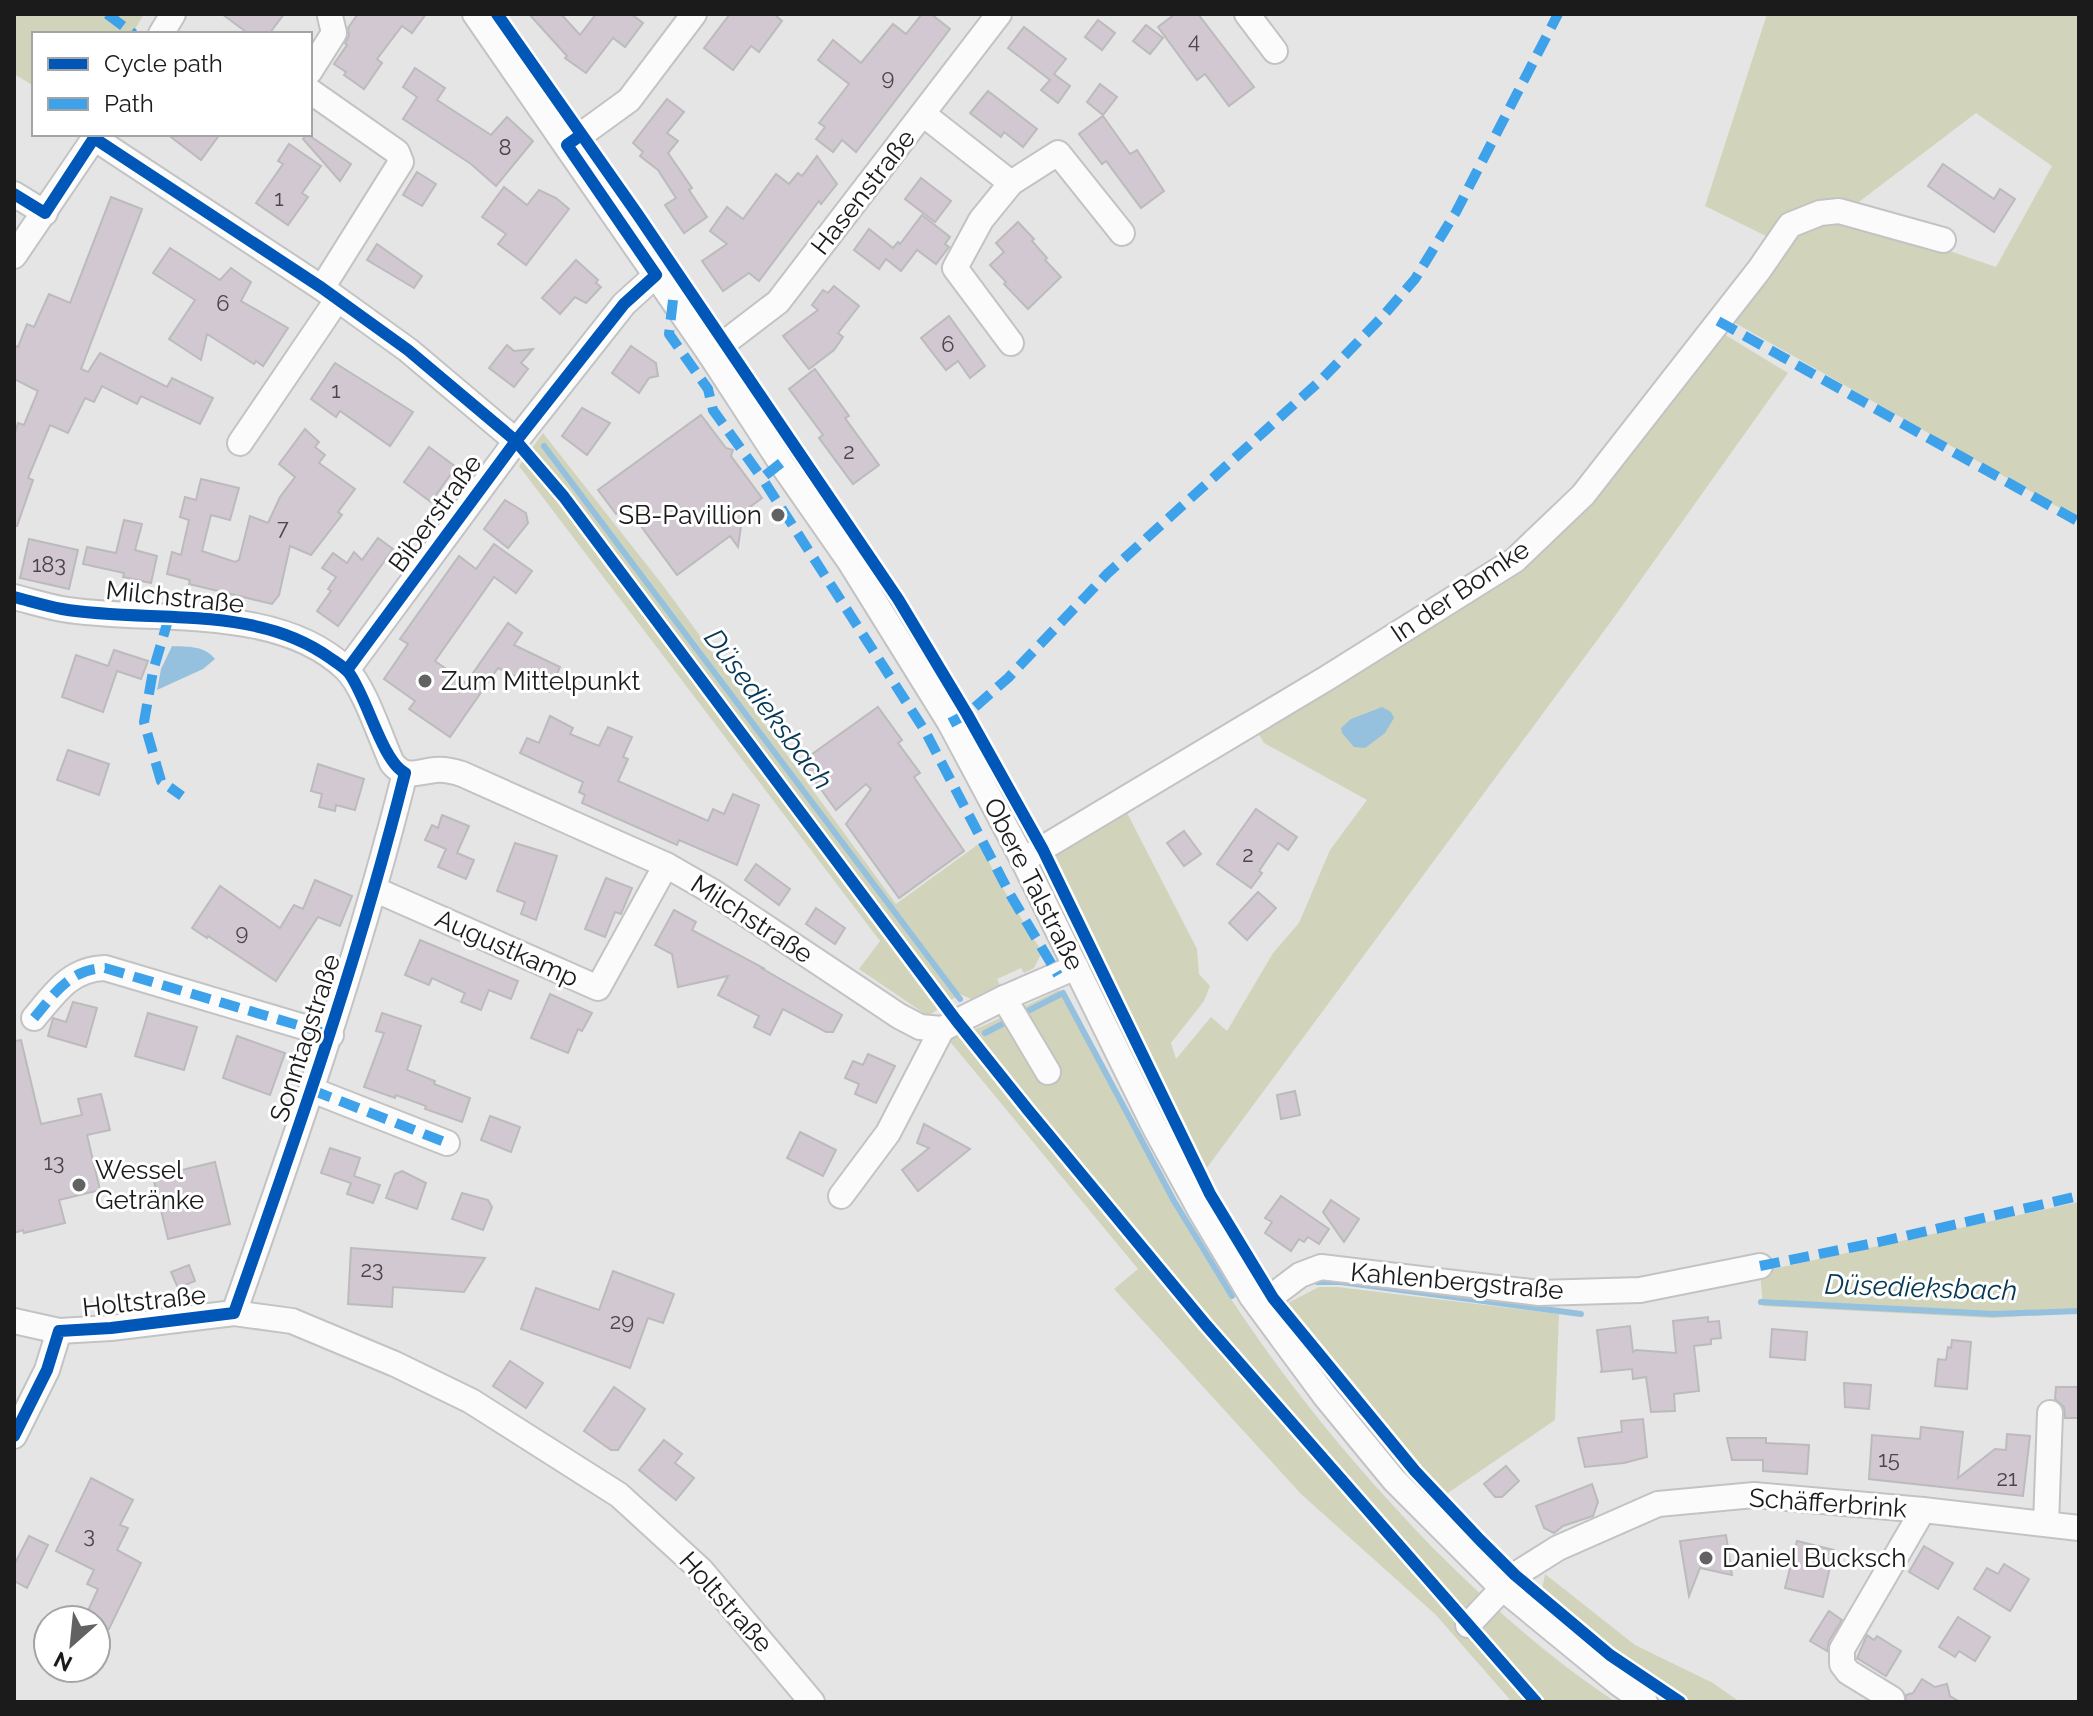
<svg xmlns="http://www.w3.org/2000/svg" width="2093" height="1716" viewBox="0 0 2093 1716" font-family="Raleway,sans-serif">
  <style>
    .green { fill: #d1d4ba; fill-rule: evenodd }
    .water { fill: #96c1de }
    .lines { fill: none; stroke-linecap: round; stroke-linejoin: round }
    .stream { stroke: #96c1de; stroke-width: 6 }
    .building { fill: #d2c8d2; stroke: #bcbbbc; stroke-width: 2 }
    .minor-casing { stroke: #c4c3c4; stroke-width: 28 }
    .minor { stroke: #fbfbfb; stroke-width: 24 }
    .quiet { stroke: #3da2ea; stroke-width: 10; stroke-dasharray: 20 10; stroke-linecap: butt }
    .cycleway-casing { stroke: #fff; stroke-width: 17 }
    .cycleway { stroke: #0057b8; stroke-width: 12 }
    .poi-dot { fill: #636263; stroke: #fff; stroke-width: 3 }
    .labels { text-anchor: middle; stroke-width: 6; stroke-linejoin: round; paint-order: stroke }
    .number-label { font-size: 22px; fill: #4a464a }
    .street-label { font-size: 26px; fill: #1c1b1c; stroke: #fff }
    .poi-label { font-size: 26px; fill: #1c1b1c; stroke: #fff; text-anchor: start }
    .water-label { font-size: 28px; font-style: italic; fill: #053854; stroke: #fff }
  </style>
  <rect width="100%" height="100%" fill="#e6e5e6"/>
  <g class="green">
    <path d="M14 14H144L132 34H34V86L14 74Z"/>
    <path d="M1767 14H2079V519L1730 320 1756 283 1766 236 1705 206ZM1976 113 2052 166 1996 267 1843 214Z"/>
    <path d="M1719 331 1788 373 1615 616 1206 1169 1050 855 1125 809 1197 949 1199 974 1210 986 1204 1001 1171 1043 1176 1059 1211 1017 1227 1031 1273 953 1299 923 1330 850 1367 800 1264 743 1255 728 1488 585Z"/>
    <path d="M543 433 665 588 896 904 980 843 997 879 1042 952 1034 968 1024 973 1021 968 997 979 1000 985 971 999 960 994 928 1016 859 969 880 941 519 466Z"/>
    <path d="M1059 990C1115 1095 1168 1202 1233 1302 1291 1390 1358 1470 1431 1546 1488 1603 1548 1658 1616 1702H1512L1436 1615 1301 1494 1114 1289 1138 1269 947 1038 981 1027Z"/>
    <path d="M2079 1202V1313L1992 1318 1763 1306 1760 1272Z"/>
    <path d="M1319 1287H1337L1559 1314 1555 1420 1445 1495 1363 1399 1288 1303Z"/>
    <path d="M1545 1574 1635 1645 1713 1683 1740 1702H1681L1612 1653 1541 1595Z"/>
  </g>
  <g class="water">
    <path d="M172 646C188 647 204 645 215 659L203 669 157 690 161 669Z"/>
    <path d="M1382 707 1391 712 1394 718 1385 733 1365 748 1354 747 1342 733 1341 728 1351 719Z"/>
  </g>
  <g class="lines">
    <g class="stream">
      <path d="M544 446 960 999"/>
      <path d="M1020 1015 1063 993 1174 1201 1232 1296"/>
      <path d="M985 1033 1010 1020"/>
      <path d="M1317 1282H1341L1581 1314"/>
      <path d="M1761 1302 1994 1314 2079 1311"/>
    </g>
  </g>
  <g class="building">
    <path d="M222 14H284L269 34H249Z"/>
    <path d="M358 14H426L412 33 402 26 377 59 382 63 364 89 344 75 346 72 334 64 347 45 345 43 349 36 348 28Z"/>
    <path d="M529 14H561L580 35 596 14H631L643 23 625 47 613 38 586 73 565 58 567 56Z"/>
    <path d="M730 14H774L782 21 759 52 751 46 733 70 704 48Z"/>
    <path d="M922 14H931L950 29 856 152 842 140 833 152 816 139 825 127 819 123 849 84 818 60 833 40 861 63 893 24 906 34Z"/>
    <path d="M1175 14H1198L1254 87 1229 106 1205 74 1197 80 1158 27Z"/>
    <path d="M1098 20 1115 33 1102 50 1085 37Z"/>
    <path d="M1146 25 1163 38 1150 54 1133 41Z"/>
    <path d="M1024 27 1066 59 1054 74 1070 86 1058 103 1041 90 1050 80 1008 48Z"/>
    <path d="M415 68 445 88 437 100 491 135 507 117 533 141 496 186 471 164 403 119 417 97 403 87Z"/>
    <path d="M1100 84 1117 97 1103 115 1087 102Z"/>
    <path d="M988 91 1037 129 1023 147 1004 132 1001 137 970 113Z"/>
    <path d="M667 99 684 112 667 133 678 141 668 153 692 188 689 190 707 217 684 233 665 205 676 198 658 170 640 156 643 152 633 143Z"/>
    <path d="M1103 116 1130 154 1137 150 1164 191 1141 208 1106 161 1102 164 1079 134Z"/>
    <path d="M167 134H220L201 160Z"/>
    <path d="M307 134 351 164 340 181 303 139Z"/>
    <path d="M289 144 321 166 302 193 308 197 288 225 256 203 283 164 278 161Z"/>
    <path d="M817 156 837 184 821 204 819 201 759 281 749 273 723 291 702 261 727 244 710 231 727 207 743 219 776 174 789 184 798 173 802 176Z"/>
    <path d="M1943 164 1994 199 2000 189 2015 199 1994 232 1928 186Z"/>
    <path d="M417 172 436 184 422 206 403 195Z"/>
    <path d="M921 178 951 201 935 222 905 199Z"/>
    <path d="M504 187 527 205 539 190 556 198 569 209 526 265 498 244 506 234 482 217Z"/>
    <path d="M111 197 142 209 81 369 88 372 100 353 167 387 172 378 213 398 200 424 141 396 137 404 102 386 94 402 85 398 68 433 50 425 28 478 33 480 17 526H14V436L18 423 24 425 38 391 14 379V345L18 347 27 324 34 327 49 294 70 303Z"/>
    <path d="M922 215 950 237 945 244 949 247 936 264 917 250 901 271 886 259 879 269 854 250 869 229 893 248 898 242 900 244Z"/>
    <path d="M1018 222 1034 239 1032 241 1047 258 1045 260 1061 277 1028 309 1004 284 1006 282 990 265 1004 252 996 243Z"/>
    <path d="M377 244 422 276 414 288 367 260Z"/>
    <path d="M170 248 220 280 231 268 251 282 241 301 288 328 263 366 256 361 254 364 207 334 201 360 169 339 195 300 153 273Z"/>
    <path d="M576 260 598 280 596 283 601 287 586 303 575 297 560 314 542 298Z"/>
    <path d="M834 286 859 306 838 333 843 337 834 350 809 369 783 336 818 310 812 305 823 290 828 293Z"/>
    <path d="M949 316 985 366 970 378 958 361 946 370 921 338Z"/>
    <path d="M507 345 514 351 533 349 521 363 528 369 514 387 489 368Z"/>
    <path d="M631 346 656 363 658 376 649 378 639 393 612 373Z"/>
    <path d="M335 363 413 412 390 446 340 411 336 417 311 399Z"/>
    <path d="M815 369 849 416 845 418 879 465 853 484 819 438 823 435 789 389Z"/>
    <path d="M582 408 610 423 587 455 562 436Z"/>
    <path d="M701 415 726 448 733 450 731 456 762 498 743 512 738 547 730 536 677 575 627 507 616 514 598 490Z"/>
    <path d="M305 429 319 442 315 447 325 455 319 463 355 489 338 512 342 515 311 555 290 546 279 595 272 604 189 584 190 580 167 574 172 552 181 555 189 520 180 517 185 497 196 500 201 479 239 488 230 520 211 515 202 551 235 562 239 560 250 516 268 523 280 497 295 477 279 464Z"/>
    <path d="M429 447 456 467 431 502 404 482Z"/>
    <path d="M505 500 526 513 528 523 508 548 484 529Z"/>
    <path d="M124 520 142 524 135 550 157 556 151 583 123 577 124 573 83 564 87 547 116 553Z"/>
    <path d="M378 538 393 549 338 626 317 611 331 591 328 589 336 577 322 568 333 553 347 563 354 552 362 560Z"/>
    <path d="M29 539 78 550 69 589 20 578Z"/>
    <path d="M494 544 532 571 516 593 494 577 435 661 466 683 508 623 522 633 514 645 560 667 549 692 498 668 450 737 409 709 415 701 384 679 408 644 400 639 459 556 476 569Z"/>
    <path d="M114 650 148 661 141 679 117 671 103 712 62 697 76 655 108 666Z"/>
    <path d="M878 707 902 740 898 743 920 773 914 777 964 851 899 898 846 824 871 789 866 784 836 810 801 762Z"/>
    <path d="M550 716 573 728 570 734 599 746 608 727 632 737 623 757 628 759 618 781 708 821 713 809 724 814 733 794 759 805 737 865 679 840 677 845 582 803 585 795 579 792 583 782 520 753 527 738 539 743Z"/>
    <path d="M68 750 109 764 99 795 57 780Z"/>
    <path d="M318 764 364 779 355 810 336 805 335 811 319 807 322 794 311 791Z"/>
    <path d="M1256 809 1297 837 1288 850 1278 843 1259 871 1262 873 1251 888 1217 864Z"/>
    <path d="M442 815 469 826 457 853 474 860 466 879 438 867 446 849 425 840 432 825 438 828Z"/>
    <path d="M1184 831 1201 854 1184 866 1167 843Z"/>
    <path d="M515 843 557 856 536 920 521 914 525 902 497 891Z"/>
    <path d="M756 864 790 889 779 905 745 880Z"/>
    <path d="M606 878 632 888 621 914 615 912 605 937 585 929Z"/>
    <path d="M315 880 352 896 340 926 318 917 276 981 208 936 207 938 192 928 220 886 280 928 294 905 303 909Z"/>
    <path d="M1258 892 1276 908 1247 940 1229 923Z"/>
    <path d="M816 908 845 928 835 944 806 924Z"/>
    <path d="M674 910 696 922 692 930 765 969H763L842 1015 833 1032H826L783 1009 770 1035 754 1027 759 1016 718 995 728 976 678 987 672 954 655 945Z"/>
    <path d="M420 940 518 981 511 999 489 990 481 1010 461 1002 465 993 432 978 429 985 405 975Z"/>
    <path d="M550 994 592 1013 582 1031 578 1029 568 1053 531 1038Z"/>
    <path d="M73 1002 97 1008 86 1047 48 1036 53 1018 66 1022Z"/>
    <path d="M148 1013 197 1027 184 1070 135 1056Z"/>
    <path d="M382 1013 421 1026 407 1070 435 1081 434 1084 470 1098 462 1122 425 1109 426 1106 396 1095 395 1098 364 1087 384 1033 376 1031Z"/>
    <path d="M237 1036 285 1053 270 1095 223 1078Z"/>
    <path d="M21 1040 41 1124 82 1115 78 1099 101 1094 110 1130 87 1135 100 1190 59 1200 65 1223 24 1233 23 1230 14 1233V1041Z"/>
    <path d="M868 1054 895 1066 876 1103 855 1094 859 1084 845 1078 853 1061 863 1065Z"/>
    <path d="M1295 1091 1300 1115 1281 1119 1277 1095Z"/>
    <path d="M490 1116 520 1127 511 1152 481 1140Z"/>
    <path d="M924 1124 970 1149 918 1191 902 1170 929 1148 917 1143Z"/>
    <path d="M800 1132 836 1150 823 1176 787 1158Z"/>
    <path d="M330 1148 360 1158 354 1176 380 1185 373 1203 347 1194 351 1183 321 1173Z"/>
    <path d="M215 1162 230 1224 168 1239 153 1177Z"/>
    <path d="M402 1171 426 1183 417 1209 386 1198 395 1174Z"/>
    <path d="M462 1193 488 1200 492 1207 483 1230 452 1219Z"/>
    <path d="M1281 1196 1329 1229 1319 1244 1308 1237 1304 1242 1299 1239 1291 1251 1265 1233 1272 1222 1265 1218Z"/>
    <path d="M1331 1200 1359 1219 1344 1242 1323 1212Z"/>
    <path d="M351 1248 364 1249 485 1258 464 1292 393 1287 392 1307 348 1304Z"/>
    <path d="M189 1265 195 1281 178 1288 171 1272Z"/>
    <path d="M613 1271 674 1294 663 1323 648 1318 630 1368 521 1329 536 1288 599 1310Z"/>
    <path d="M1708 1317V1322L1719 1321 1721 1338 1711 1339V1344L1694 1346 1699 1391 1674 1394 1675 1411 1651 1412 1646 1377 1633 1379 1632 1369 1600 1372 1602 1371 1597 1330 1630 1326 1633 1352 1636 1350 1676 1353 1673 1321Z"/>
    <path d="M1772 1329 1807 1332 1805 1360 1770 1357Z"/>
    <path d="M1952 1340 1971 1342 1967 1389 1935 1386 1938 1359 1946 1360 1948 1347 1951 1348Z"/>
    <path d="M510 1361 543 1383 526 1408 493 1386Z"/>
    <path d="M1844 1383 1871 1385 1869 1409 1845 1407Z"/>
    <path d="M614 1387 645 1409 618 1450H611L584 1431Z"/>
    <path d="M2056 1387H2079V1418H2065L2064 1407 2055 1399Z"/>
    <path d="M1643 1419 1647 1457 1624 1463 1585 1467 1578 1438 1622 1432 1621 1421Z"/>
    <path d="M1921 1427 1963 1432 1958 1478 1995 1449 2006 1450 2007 1434 2030 1436 2023 1496 1869 1479 1872 1435 1920 1439Z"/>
    <path d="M1727 1438H1766V1443L1809 1445 1807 1474 1763 1471V1460H1732Z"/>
    <path d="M664 1440 682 1454 675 1463 694 1478 676 1500 639 1470Z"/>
    <path d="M1506 1466 1519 1481 1502 1497H1495L1484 1484Z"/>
    <path d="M91 1478 133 1500 120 1525 128 1528 117 1550 141 1563 109 1629 96 1623V1620L85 1617 98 1589 87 1584 94 1570 56 1551Z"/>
    <path d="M1592 1484 1598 1502 1593 1516 1563 1526 1554 1533 1544 1528 1536 1506Z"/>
    <path d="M1726 1535 1732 1575 1700 1568 1689 1596 1680 1541Z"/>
    <path d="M29 1536 48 1545 27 1588 14 1581V1565Z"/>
    <path d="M1797 1541 1834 1550 1823 1597 1785 1588Z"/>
    <path d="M1924 1546 1953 1563 1938 1589 1909 1572Z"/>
    <path d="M2004 1564 2029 1579 2010 1611 1974 1589 1987 1568 1998 1574Z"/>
    <path d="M1829 1611 1842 1620 1829 1641 1827 1651 1810 1641Z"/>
    <path d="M1958 1617 1990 1637 1975 1661 1959 1651 1955 1657 1939 1647Z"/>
    <path d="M1867 1635 1874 1640 1877 1636 1901 1651 1886 1676 1857 1658Z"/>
    <path d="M1922 1679 1935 1687 1947 1684 1950 1696 1960 1702H1906V1695L1913 1693Z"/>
  </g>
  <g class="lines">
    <defs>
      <g id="minor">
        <path d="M475 14 710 354 781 463 850 562 950 723 1023 860 1155 1128 1200 1210 1252 1297 1325 1396 1394 1480 1501 1587 1618 1683 1645 1702"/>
        <path d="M1247 14 1275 51"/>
        <path d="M161 34 173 14"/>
        <path d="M310 71 334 33 330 16"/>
        <path d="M310 91 397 152 401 162 322 288"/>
        <path d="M923 114 1011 183"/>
        <path d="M94 138 322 288 408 350 516 441"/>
        <path d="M567 145 629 100 694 14"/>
        <path d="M14 194 45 213"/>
        <path d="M14 256 97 134"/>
        <path d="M1011 343 955 268 981 220 1011 183 1058 153 1122 233"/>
        <path d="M710 354 778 302 999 14"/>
        <path d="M240 443 337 300"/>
        <path d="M14 597C30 601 46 606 62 609 149 624 276 602 346 669 365 688 380 737 392 763 406 780 416 772 435 770 444 769 453 771 462 774L666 865 713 892 899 1016 920 1027 942 1029 1004 998 1076 967"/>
        <path d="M347 670 516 441 624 304 656 275"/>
        <path d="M1023 860 1327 678 1515 560 1583 495 1759 270 1790 225 1820 213 1839 211 1943 240"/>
        <path d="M376 890 598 988 666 865"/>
        <path d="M1004 998 1048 1072"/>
        <path d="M34 1018C55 993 70 969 105 968L331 1035"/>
        <path d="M312 1090 447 1143"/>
        <path d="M841 1196 888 1133 942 1029"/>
        <path d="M1259 1306 1300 1275 1321 1267 1539 1293 1640 1290 1760 1266"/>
        <path d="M234 1313C297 1134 359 957 405 773"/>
        <path d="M14 1321 59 1331 111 1328 234 1313 292 1321 395 1364 471 1401 619 1495 701 1570 812 1702"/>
        <path d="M14 1436 47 1370 59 1331"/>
        <path d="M2046 1524 2050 1413"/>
        <path d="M1468 1625 1515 1575 1558 1548 1658 1504 1754 1495 1923 1510 2079 1528"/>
        <path d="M1892 1699 1848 1672 1842 1664V1649L1923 1510"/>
      </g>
    </defs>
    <use href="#minor" class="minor-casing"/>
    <use href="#minor" class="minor"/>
    <g class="quiet">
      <path d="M107 14 134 34"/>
      <path d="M673 300 669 334 708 389 713 410 762 478"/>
      <path d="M1718 321 2079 522"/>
      <path d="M781 463 762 478 925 731 1011 896 1058 975"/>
      <path d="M169 617 153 671 144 722 161 781 182 796"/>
      <path d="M950 723 967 714 1008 678 1107 574 1321 380 1383 316 1415 279 1456 212 1558 14"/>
      <path d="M34 1018C55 993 70 969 105 968L331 1035"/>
      <path d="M312 1090 447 1143"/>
      <path d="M1760 1266 1879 1242 2079 1196"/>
    </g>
    <defs>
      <g id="cycleway">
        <path d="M497 14 638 215 898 599 967 714 1043 850 1210 1194 1273 1298 1415 1471 1480 1540 1515 1575 1610 1655 1680 1702"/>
        <path d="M14 194 45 213 94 138 322 288 408 350 516 441 564 497 956 1020 1028 1110 1206 1325 1536 1702"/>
        <path d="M14 597C30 601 46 606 62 609 149 624 254 603 330 658 337 663 344 667 349 673 367 697 382 761 405 773 359 957 297 1134 234 1313L111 1328 59 1331 47 1370 14 1436"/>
        <path d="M347 670 516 441 624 304 656 275 567 145 581 135"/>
      </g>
    </defs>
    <use href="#cycleway" class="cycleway-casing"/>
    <use href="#cycleway" class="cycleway"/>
  </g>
  <g class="poi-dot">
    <circle cx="778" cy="515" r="8"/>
    <circle cx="425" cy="681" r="8"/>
    <circle cx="79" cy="1185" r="8"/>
    <circle cx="1706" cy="1558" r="8"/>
  </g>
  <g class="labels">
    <g class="number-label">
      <text x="1194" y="48">4</text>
      <text x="888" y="85">9</text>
      <text x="505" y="155">8</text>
      <text x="279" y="206">1</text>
      <text x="223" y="311">6</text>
      <text x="948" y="352">6</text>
      <text x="336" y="398">1</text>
      <text x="849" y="459">2</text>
      <text x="283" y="535">7</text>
      <text x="49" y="572">183</text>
      <text x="1248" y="862">2</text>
      <text x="242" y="940">9</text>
      <text x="54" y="1170">13</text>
      <text x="372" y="1277">23</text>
      <text x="622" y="1329">29</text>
      <text x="1889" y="1467">15</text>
      <text x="2007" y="1486">21</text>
      <text x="89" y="1543">3</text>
    </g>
    <g class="street-label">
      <text transform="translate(863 192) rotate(-52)" y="9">Hasenstraße</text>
      <text transform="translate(435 513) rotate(-54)" y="9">Biberstraße</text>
      <text transform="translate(1460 591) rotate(-34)" y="9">In der Bomke</text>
      <text transform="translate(175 597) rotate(6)" y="9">Milchstraße</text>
      <text transform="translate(1034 884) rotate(63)" y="9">Obere Talstraße</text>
      <text transform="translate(752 919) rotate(33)" y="9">Milchstraße</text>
      <text transform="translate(507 948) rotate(24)" y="9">Augustkamp</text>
      <text transform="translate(305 1038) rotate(-72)" y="9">Sonntagstraße</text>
      <text transform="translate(1457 1281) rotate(5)" y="9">Kahlenbergstraße</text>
      <text transform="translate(144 1301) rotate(-6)" y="9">Holtstraße</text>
      <text transform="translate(1828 1503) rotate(4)" y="9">Schäfferbrink</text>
      <text transform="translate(726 1602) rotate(48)" y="9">Holtstraße</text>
    </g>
    <g class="poi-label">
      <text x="762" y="524" text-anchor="end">SB-Pavillion</text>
      <text x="441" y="690">Zum Mittelpunkt</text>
      <text x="95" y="1179">Wessel<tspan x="95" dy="30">Getränke</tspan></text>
      <text x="1722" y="1567">Daniel Bucksch</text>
    </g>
    <g class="water-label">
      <text transform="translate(769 709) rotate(53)" y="10">Düsedieksbach</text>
      <text transform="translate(1921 1287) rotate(2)" y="10">Düsedieksbach</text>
    </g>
  </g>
  <rect width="2093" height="1716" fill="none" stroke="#1c1b1c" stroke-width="32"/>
  <rect x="32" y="32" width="280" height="104" fill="#ffffff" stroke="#a4a4a4" stroke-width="2"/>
  <rect x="48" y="58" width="40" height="12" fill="#0057b8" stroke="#a4a4a4" stroke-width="2"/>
  <text x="104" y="72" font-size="24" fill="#1c1b1c">Cycle path</text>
  <rect x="48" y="98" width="40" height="12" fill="#3da2ea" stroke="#a4a4a4" stroke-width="2"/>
  <text x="104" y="112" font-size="24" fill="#1c1b1c">Path</text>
  <g transform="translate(72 1644) rotate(207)"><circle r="38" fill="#ffffff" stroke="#a4a4a4" stroke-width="2"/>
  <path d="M0-6L14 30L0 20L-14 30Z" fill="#636263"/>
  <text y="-12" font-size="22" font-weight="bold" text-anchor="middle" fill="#1c1b1c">N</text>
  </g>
</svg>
